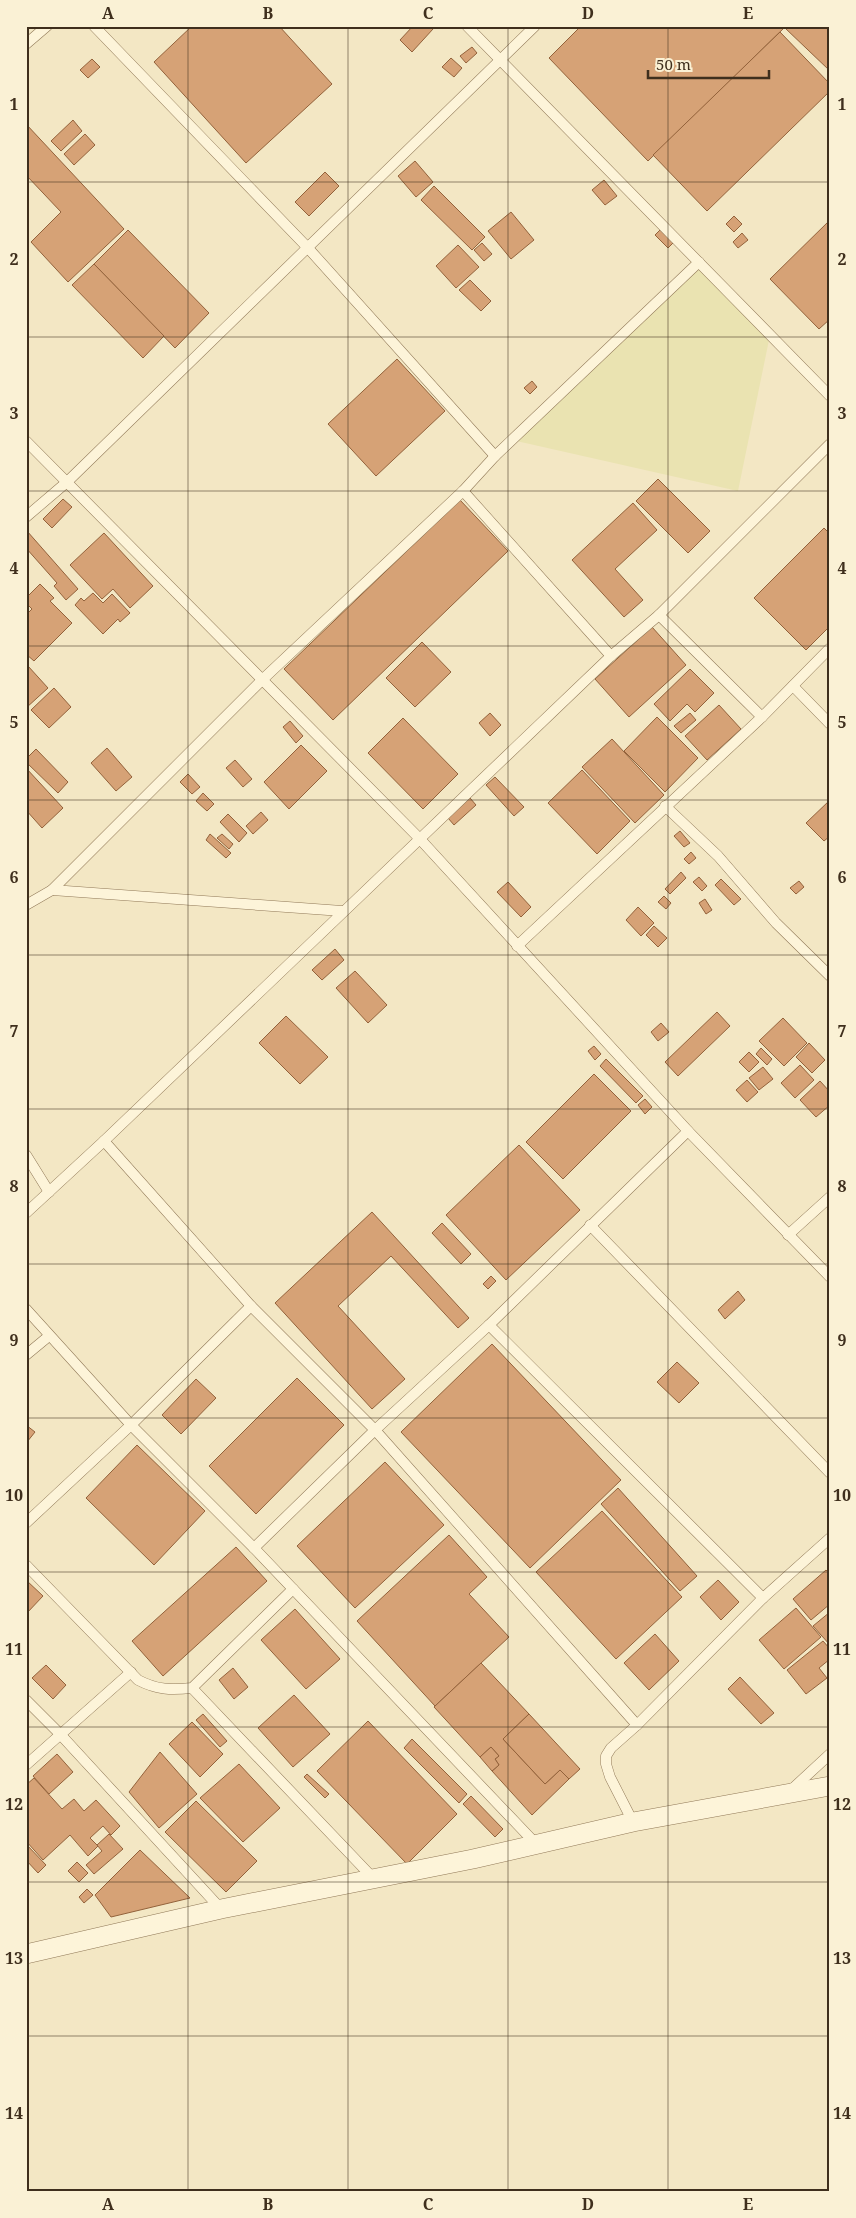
<svg xmlns="http://www.w3.org/2000/svg" width="856" height="2218" viewBox="0 0 856 2218" font-family="'Noto Serif',serif">
  <style>
    .farmland { fill: #eae3b1 }
    .building { fill: #d6a276; stroke: #93623b }
    .lines { fill: none; stroke-linecap: round; stroke-linejoin: round }
    .service-casing { stroke: #917958; stroke-width: 11 }
    .minor-casing { stroke: #917958; stroke-width: 20 }
    .service { stroke: #fdf4d9; stroke-width: 10 }
    .minor { stroke: #fdf4d9; stroke-width: 19 }
    .grid { fill: none; stroke: #3f2f1d; stroke-width: 1; stroke-opacity: 0.55 }
    .neatline { fill: none; stroke: #3f2f1d; stroke-width: 2 }
    .grid-label { font-size: 16px; text-anchor: middle; font-weight: bold; fill: #3f2f1d }
  </style>
  <rect width="100%" height="100%" fill="#f3e7c4"/>
  <path class="farmland" d="M702 265 770 335 738 491 512 440Z"/>
  <g class="building">
    <path d="M192 26H279L332 84 246 163 154 62Z"/>
    <path d="M413 26H431L433 29 412 52 400 40Z"/>
    <path d="M581 26H786L648 161 549 58Z"/>
    <path d="M786 26H830L829 70 785 28Z"/>
    <path d="M780 32 830 84V91L707 211 653 155Z"/>
    <path d="M472 47 477 53 466 63 460 56Z"/>
    <path d="M451 58 462 68 454 77 442 67Z"/>
    <path d="M92 59 100 67 88 78 80 70Z"/>
    <path d="M73 120 82 131 61 151 51 141Z"/>
    <path d="M26 124 124 229 68 282 31 242 61 212 26 175Z"/>
    <path d="M85 134 95 145 74 165 64 154Z"/>
    <path d="M415 161 433 182 416 197 398 176Z"/>
    <path d="M325 172 339 186 309 216 295 202Z"/>
    <path d="M604 180 617 196 605 205 592 190Z"/>
    <path d="M434 186 485 237 472 250 421 200Z"/>
    <path d="M511 212 534 240 511 259 488 231Z"/>
    <path d="M734 216 742 224 734 232 726 224Z"/>
    <path d="M830 220V319L819 329 770 279Z"/>
    <path d="M128 230 209 313 175 348 94 264Z"/>
    <path d="M660 230 674 242 668 248 655 235Z"/>
    <path d="M742 233 748 240 738 248 733 242Z"/>
    <path d="M482 243 492 254 484 261 474 250Z"/>
    <path d="M458 245 479 267 456 288 436 266Z"/>
    <path d="M94 264 164 336 143 358 72 285Z"/>
    <path d="M470 280 491 301 481 311 459 290Z"/>
    <path d="M397 359 445 411 376 476 328 424Z"/>
    <path d="M532 381 537 387 530 394 524 388Z"/>
    <path d="M658 479 710 531 688 553 636 501Z"/>
    <path d="M63 499 72 507 52 528 43 519Z"/>
    <path d="M460 500 508 551 333 720 284 669Z"/>
    <path d="M633 503 657 530 615 569 643 600 624 617 572 560Z"/>
    <path d="M824 528 830 534V626L806 650 754 598Z"/>
    <path d="M27 531 78 589 66 600 54 586 57 583 26 548Z"/>
    <path d="M104 533 153 586 130 608 113 589 102 599 70 565Z"/>
    <path d="M40 584 54 598 50 601 72 623 34 661 26 654V615L32 609 26 603V598Z"/>
    <path d="M93 593 103 603 112 594 130 613 120 622 118 619 103 634 75 605 81 598 84 601Z"/>
    <path d="M652 627 686 665 629 717 595 679Z"/>
    <path d="M422 642 451 672 415 707 386 678Z"/>
    <path d="M28 666 48 688 26 708V668Z"/>
    <path d="M690 669 714 693 695 712 687 704 670 721 654 704Z"/>
    <path d="M54 688 71 707 49 728 31 710Z"/>
    <path d="M719 705 741 729 707 760 685 736Z"/>
    <path d="M490 713 501 725 490 736 479 723Z"/>
    <path d="M690 713 696 720 681 733 674 726Z"/>
    <path d="M657 717 698 758 665 792 624 751Z"/>
    <path d="M403 718 458 774 423 809 368 753Z"/>
    <path d="M290 721 303 736 296 743 283 727Z"/>
    <path d="M612 739 664 795 635 823 582 767Z"/>
    <path d="M301 745 327 771 289 809 264 782Z"/>
    <path d="M107 748 132 777 116 791 91 763Z"/>
    <path d="M36 749 68 782 58 793 26 762V759Z"/>
    <path d="M235 760 252 779 243 787 226 768Z"/>
    <path d="M26 768 63 808 42 828 26 810Z"/>
    <path d="M582 770 630 821 597 854 548 803Z"/>
    <path d="M188 774 200 787 192 794 180 782Z"/>
    <path d="M495 777 524 807 514 816 486 785Z"/>
    <path d="M203 793 214 804 207 811 196 801Z"/>
    <path d="M470 798 476 805 454 825 448 818Z"/>
    <path d="M830 800V836L824 841 806 823Z"/>
    <path d="M261 812 268 820 253 834 246 826Z"/>
    <path d="M228 814 247 833 239 842 220 822Z"/>
    <path d="M680 831 690 843 684 847 674 836Z"/>
    <path d="M210 834 231 853 226 858 206 840Z"/>
    <path d="M222 834 233 844 229 849 217 838Z"/>
    <path d="M691 852 696 858 689 864 684 859Z"/>
    <path d="M681 872 686 878 670 894 665 889Z"/>
    <path d="M699 877 707 886 702 891 693 882Z"/>
    <path d="M721 879 741 899 734 905 715 885Z"/>
    <path d="M799 881 804 887 796 894 790 888Z"/>
    <path d="M508 882 531 907 521 917 497 892Z"/>
    <path d="M664 896 671 903 666 909 658 902Z"/>
    <path d="M705 899 712 910 706 914 699 903Z"/>
    <path d="M638 907 654 923 641 936 626 920Z"/>
    <path d="M654 926 667 938 658 947 646 935Z"/>
    <path d="M335 949 344 960 322 980 312 970Z"/>
    <path d="M355 971 387 1005 368 1023 336 988Z"/>
    <path d="M717 1012 730 1026 678 1076 665 1062Z"/>
    <path d="M286 1016 328 1057 300 1084 259 1043Z"/>
    <path d="M783 1018 807 1043 784 1066 759 1041Z"/>
    <path d="M661 1023 669 1032 658 1041 651 1032Z"/>
    <path d="M809 1043 825 1060 812 1073 796 1057Z"/>
    <path d="M594 1046 601 1054 595 1060 588 1051Z"/>
    <path d="M761 1048 772 1059 767 1065 756 1054Z"/>
    <path d="M749 1052 759 1062 749 1072 739 1062Z"/>
    <path d="M606 1059 643 1096 636 1103 600 1066Z"/>
    <path d="M800 1065 814 1080 795 1098 781 1083Z"/>
    <path d="M763 1067 773 1079 759 1090 749 1078Z"/>
    <path d="M594 1074 631 1111 563 1179 526 1142Z"/>
    <path d="M747 1080 758 1092 747 1102 736 1090Z"/>
    <path d="M820 1081 830 1092V1105L816 1117 800 1100Z"/>
    <path d="M645 1099 652 1107 645 1114 638 1105Z"/>
    <path d="M519 1145 580 1210 506 1280 446 1215Z"/>
    <path d="M372 1212 469 1318 458 1328 391 1256 338 1306 405 1379 372 1409 275 1303Z"/>
    <path d="M442 1223 471 1254 461 1264 432 1233Z"/>
    <path d="M491 1276 496 1281 488 1289 483 1284Z"/>
    <path d="M738 1291 745 1300 725 1319 718 1310Z"/>
    <path d="M492 1344 621 1480 530 1568 401 1432Z"/>
    <path d="M677 1362 699 1383 679 1403 657 1382Z"/>
    <path d="M297 1378 344 1425 256 1514 209 1466Z"/>
    <path d="M196 1379 216 1398 181 1434 162 1415Z"/>
    <path d="M26 1425 35 1432 27 1442H26Z"/>
    <path d="M137 1445 205 1511 154 1565 86 1498Z"/>
    <path d="M385 1462 444 1525 355 1608 297 1546Z"/>
    <path d="M618 1488 697 1576 680 1591 601 1504Z"/>
    <path d="M602 1511 682 1597 616 1659 536 1572Z"/>
    <path d="M449 1535 487 1577 469 1594 509 1637 435 1706 357 1621Z"/>
    <path d="M236 1547 267 1581 163 1676 132 1641Z"/>
    <path d="M826 1570 830 1574V1604L811 1620 793 1599Z"/>
    <path d="M26 1580 43 1596 26 1614Z"/>
    <path d="M718 1580 739 1602 721 1620 700 1597Z"/>
    <path d="M796 1608 821 1637 784 1669 759 1640Z"/>
    <path d="M295 1609 340 1659 306 1689 261 1640Z"/>
    <path d="M830 1612V1645L813 1626Z"/>
    <path d="M655 1634 679 1661 649 1690 624 1663Z"/>
    <path d="M823 1641 830 1649V1659L819 1668 827 1678 806 1694 787 1670Z"/>
    <path d="M481 1663 529 1714 503 1739 545 1784 560 1770 569 1779 532 1815 492 1771 499 1765 495 1759 499 1756 491 1747 480 1757 434 1707Z"/>
    <path d="M46 1665 66 1685 53 1699 32 1678Z"/>
    <path d="M233 1668 248 1687 234 1699 219 1680Z"/>
    <path d="M740 1677 774 1713 761 1724 728 1689Z"/>
    <path d="M294 1695 330 1734 293 1767 258 1728Z"/>
    <path d="M203 1714 227 1741 220 1747 196 1720Z"/>
    <path d="M529 1714 580 1769 569 1779 560 1770 545 1784 503 1739Z"/>
    <path d="M368 1721 457 1814 407 1864 317 1771Z"/>
    <path d="M192 1722 223 1754 200 1777 169 1744Z"/>
    <path d="M412 1739 467 1794 459 1803 404 1748Z"/>
    <path d="M491 1747 499 1756 495 1759 499 1765 492 1771 480 1757Z"/>
    <path d="M160 1752 197 1794 159 1828 129 1792Z"/>
    <path d="M57 1754 73 1772 49 1794 33 1776Z"/>
    <path d="M239 1764 280 1808 243 1842 200 1798Z"/>
    <path d="M307 1774 329 1794 325 1798 304 1777Z"/>
    <path d="M34 1778 62 1809 74 1799 84 1811 96 1800 120 1826 111 1835 103 1826 90 1838 98 1846 88 1856 70 1835 43 1860 26 1841V1785Z"/>
    <path d="M471 1796 503 1829 495 1837 463 1804Z"/>
    <path d="M196 1801 257 1861 226 1892 165 1832Z"/>
    <path d="M109 1834 123 1849 94 1874 86 1865 102 1851 97 1845Z"/>
    <path d="M26 1844 46 1865 38 1873 26 1860Z"/>
    <path d="M140 1850 190 1898 111 1917 95 1895Z"/>
    <path d="M77 1862 88 1873 79 1882 68 1871Z"/>
    <path d="M87 1889 93 1895 84 1903 79 1897Z"/>
  </g>
  <g class="lines">
    <defs>
      <g id="service">
        <path d="M94 26 308 248 495 456"/>
        <path d="M467 26 830 396"/>
        <path d="M26 44 47 26"/>
        <path d="M26 441 419 838 688 1131 830 1277"/>
        <path d="M463 491 611 656"/>
        <path d="M26 517 67 482 535 26"/>
        <path d="M659 615 762 717"/>
        <path d="M793 686 830 724"/>
        <path d="M665 806 718 856 776 923 830 976"/>
        <path d="M52 890 342 911"/>
        <path d="M26 905 52 890 262 680 463 491 495 456 699 262"/>
        <path d="M517 946 762 717 830 648"/>
        <path d="M104 1141 251 1306 375 1430 637 1725"/>
        <path d="M26 1155 49 1192"/>
        <path d="M26 1213 104 1141 611 656 659 615 830 444"/>
        <path d="M590 1225 830 1473"/>
        <path d="M788 1235 830 1197"/>
        <path d="M26 1309 131 1425 254 1548 537 1845"/>
        <path d="M489 1325 763 1598"/>
        <path d="M26 1355 49 1336"/>
        <path d="M26 1523 131 1425 251 1306"/>
        <path d="M254 1548 375 1430 489 1325 688 1131"/>
        <path d="M26 1565 138 1680C157 1690 171 1690 192 1688L293 1589"/>
        <path d="M192 1688 374 1879"/>
        <path d="M26 1700 60 1734 221 1909"/>
        <path d="M26 1765 131 1672"/>
        <path d="M790 1791 830 1754"/>
        <path d="M633 1822 610 1777 606 1764V1756L611 1748 637 1725 763 1598 830 1538"/>
      </g>
      <path id="minor" d="M26 1954 221 1909 473 1859 633 1822 830 1786"/>
    </defs>
    <use href="#service" class="service-casing"/>
    <use href="#minor" class="minor-casing"/>
    <use href="#service" class="service"/>
    <use href="#minor" class="minor"/>
  </g>
  <path class="grid" d="M188 26V2192M348 26V2192M508 26V2192M668 26V2192M26 182H830M26 337H830M26 491H830M26 646H830M26 800H830M26 955H830M26 1109H830M26 1264H830M26 1418H830M26 1572H830M26 1727H830M26 1882H830M26 2036H830"/>
  <rect width="856" height="2218" fill="none" stroke="#faf1d5" stroke-width="55"/>
  <path d="M648 70v8h121v-8" fill="none" stroke="#3f2f1d" stroke-width="2.5"/>
  <text x="656" y="70" font-size="15" fill="#3f2f1d" stroke="#faf1d5" stroke-width="4" paint-order="stroke">50 m</text>
  <rect x="28" y="28" width="800" height="2162" class="neatline"/>
  <g class="grid-label">
    <text x="108" y="19">A</text>
    <text x="268" y="19">B</text>
    <text x="428" y="19">C</text>
    <text x="588" y="19">D</text>
    <text x="748" y="19">E</text>
    <text x="14" y="110">1</text>
    <text x="842" y="110">1</text>
    <text x="14" y="265">2</text>
    <text x="842" y="265">2</text>
    <text x="14" y="419">3</text>
    <text x="842" y="419">3</text>
    <text x="14" y="574">4</text>
    <text x="842" y="574">4</text>
    <text x="14" y="728">5</text>
    <text x="842" y="728">5</text>
    <text x="14" y="883">6</text>
    <text x="842" y="883">6</text>
    <text x="14" y="1037">7</text>
    <text x="842" y="1037">7</text>
    <text x="14" y="1192">8</text>
    <text x="842" y="1192">8</text>
    <text x="14" y="1346">9</text>
    <text x="842" y="1346">9</text>
    <text x="14" y="1501">10</text>
    <text x="842" y="1501">10</text>
    <text x="14" y="1655">11</text>
    <text x="842" y="1655">11</text>
    <text x="14" y="1810">12</text>
    <text x="842" y="1810">12</text>
    <text x="14" y="1964">13</text>
    <text x="842" y="1964">13</text>
    <text x="14" y="2119">14</text>
    <text x="842" y="2119">14</text>
    <text x="108" y="2210">A</text>
    <text x="268" y="2210">B</text>
    <text x="428" y="2210">C</text>
    <text x="588" y="2210">D</text>
    <text x="748" y="2210">E</text>
  </g>
</svg>
